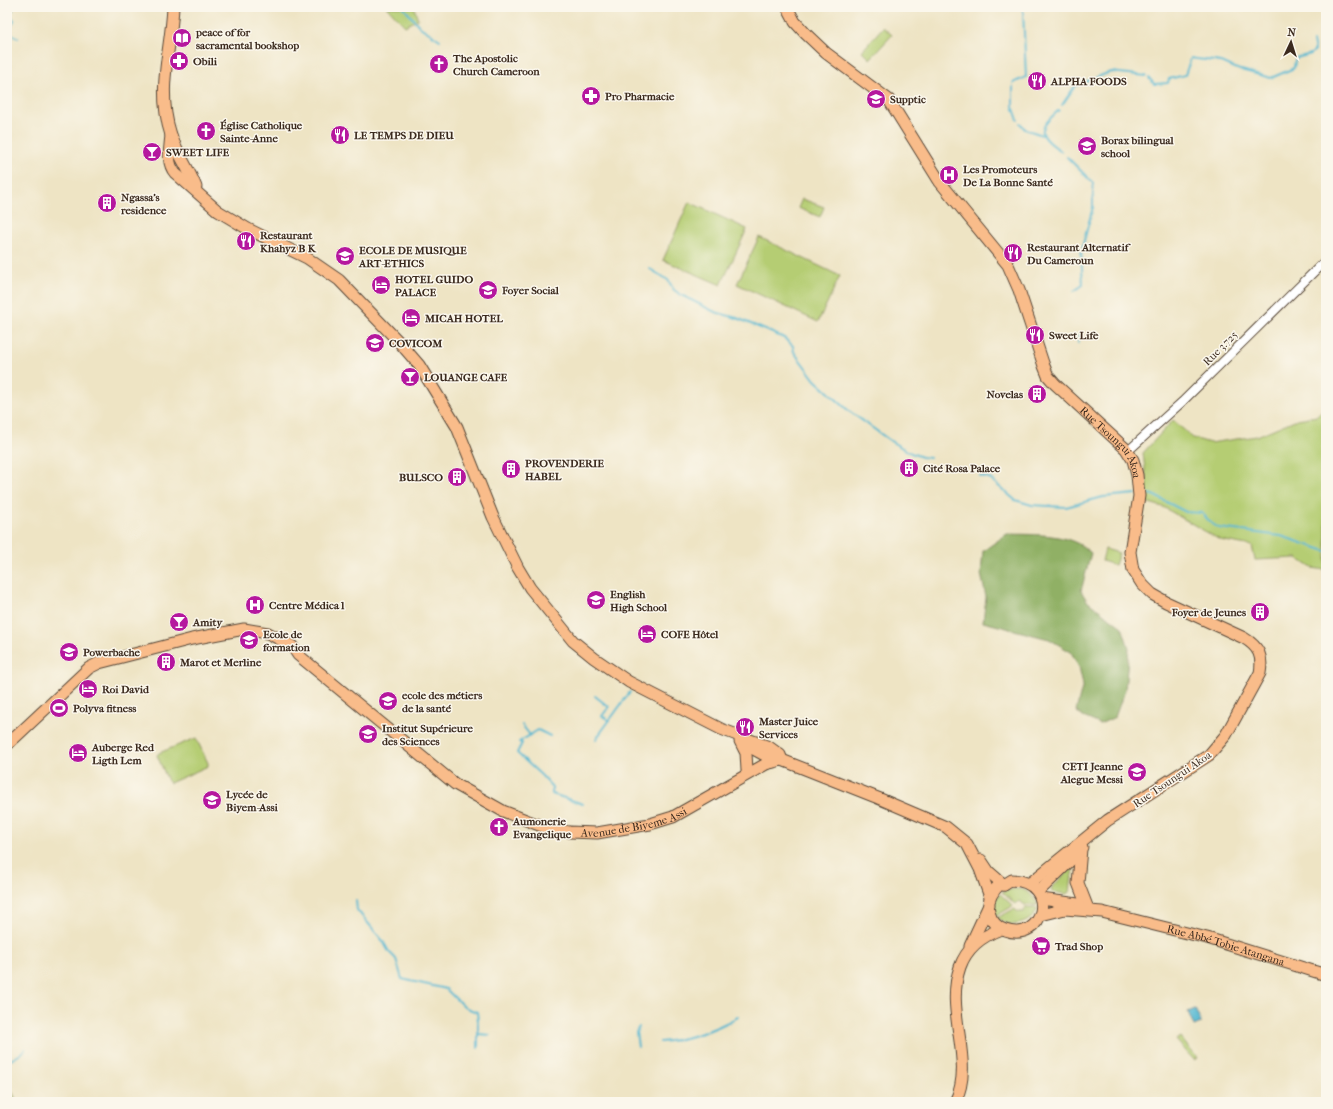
<svg xmlns="http://www.w3.org/2000/svg" width="1333" height="1109" viewBox="0 0 1333 1109" font-family="'IM FELL French Canon',serif">
  <style>
    .green { fill: #b5cd73; stroke: #787c48 }
    .forest { fill: #90b065; stroke: #666d42 }
    .water { fill: #53b7d1; stroke: #477078 }
    .lines { fill: none; stroke-linecap: round; stroke-linejoin: round }
    .stream { stroke: #53b7d1; stroke-width: 2 }
    .minor-casing { stroke: #564637; stroke-width: 10 }
    .major-casing { stroke: #564637; stroke-width: 13 }
    .minor { stroke: #fff; stroke-width: 8 }
    .major { stroke: #f9bc8a; stroke-width: 11 }
    .labels { text-anchor: middle; stroke-width: 3; stroke-linejoin: round; paint-order: stroke }
    .poi-label { font-size: 11px; font-weight: bold; fill: #3b2a1e; stroke: #fbf7ec; text-anchor: start }
    .street-label { font-size: 11px; fill: #3b2a1e; stroke: #fbf7ec }
  </style>
  <rect width="100%" height="100%" fill="#fbf7ec"/>
  <filter id="ink" filterUnits="userSpaceOnUse"><feTurbulence type="fractalNoise" baseFrequency=".025" numOctaves="2"/><feDisplacementMap in="SourceGraphic" scale="8" xChannelSelector="R" yChannelSelector="G"/><feConvolveMatrix kernelMatrix="1 2 1 2 8 2 1 2 1" color-interpolation-filters="sRGB"/></filter>
  <filter id="wash" filterUnits="userSpaceOnUse"><feTurbulence type="fractalNoise" baseFrequency=".012" numOctaves="4" result="noise"/><feDisplacementMap in="SourceGraphic" scale="16" xChannelSelector="R" yChannelSelector="G"/><feGaussianBlur stdDeviation="0.9" result="paint"/><feColorMatrix in="noise" values="0 0 0 0 0 0 0 0 0 0 0 0 0 0 0 0 0 1.4 0 .05"/><feComposite in="paint" operator="in"/></filter>
  <g filter="url(#wash)">
    <rect width="100%" height="100%" fill="#eee4c4"/>
    <g class="green">
      <path d="M387 7H414L418 19 405 26Z"/>
      <path d="M883 27 892 35 870 59 862 51Z"/>
      <path d="M802 199 824 207 820 217 798 208Z"/>
      <path d="M689 202 747 229 721 285 663 260Z"/>
      <path d="M759 237 840 276 818 322 737 284Z"/>
      <path d="M1326 408V570L1312 568 1297 558 1255 560 1252 546 1220 540 1163 507 1146 502 1147 486 1143 453 1173 420 1193 438 1210 443 1257 436 1297 419 1317 416Z"/>
      <path d="M1105 549 1119 553 1115 565 1102 561Z"/>
      <path d="M196 738 208 763V766L170 783 168 781 157 755 159 753Z"/>
      <path d="M1073 867 1070 892 1066 894 1053 892 1051 889 1053 886Z"/>
      <path d="M1013 889C1027 888 1032 894 1038 905H1025L1020 901 1015 904 1002 892Z"/>
      <path d="M1000 894 1013 906 996 916C992 907 993 900 1000 894Z"/>
      <path d="M1025 908H1038C1032 924 1011 930 997 918L1014 909 1019 912H1023Z"/>
      <path d="M1180 1037 1197 1058 1194 1060 1176 1040Z"/>
      <path d="M7 1081 8 1082 17 1102H7Z"/>
    </g>
    <path class="forest" d="M1007 534C1035 535 1070 532 1091 553L1081 591 1088 602 1122 627 1129 648 1125 690 1115 717 1100 724 1083 717 1076 711 1083 684 1079 667 1071 652 1049 639 983 622 986 597 981 574 983 551Z"/>
    <path class="water" d="M1195 1009 1201 1023 1194 1026 1188 1012Z"/>
    <g class="lines">
      <g class="stream">
        <path d="M403 7 420 27 440 40"/>
        <path d="M7 31 18 38"/>
        <path d="M9 31 14 20 8 14 13 10"/>
        <path d="M1322 35 1326 36"/>
        <path d="M1296 58 1311 54 1315 50 1313 42"/>
        <path d="M1241 70 1271 78 1294 68 1295 60"/>
        <path d="M1149 78 1154 84 1168 83 1169 79 1185 75 1191 58C1200 60 1210 60 1220 62 1229 64 1233 68 1240 70"/>
        <path d="M1013 83 1026 77 1023 11 1021 7"/>
        <path d="M1013 86V106L1018 120"/>
        <path d="M1062 105 1075 86 1105 74 1111 72 1146 76"/>
        <path d="M1059 110C1038 129 1036 134 1061 151"/>
        <path d="M1020 123 1025 129 1042 135"/>
        <path d="M1067 157 1093 183V207L1082 248"/>
        <path d="M650 269 668 280 674 290 681 295 715 312 737 318 784 338 793 346 794 352 815 380 849 411 892 442 911 453 922 457 930 458"/>
        <path d="M1074 291 1083 285 1081 252"/>
        <path d="M1078 343 1080 333"/>
        <path d="M980 476 989 478 1015 500 1032 505 1066 507 1103 497 1136 494"/>
        <path d="M1142 493 1153 495 1186 512 1202 513 1211 523 1219 528 1281 536 1326 551"/>
        <path d="M595 696 609 707 602 716 609 720"/>
        <path d="M522 725 530 735"/>
        <path d="M550 736 538 730 519 742 522 743 517 753 541 775 552 787V794L583 804"/>
        <path d="M596 739 630 692"/>
        <path d="M356 901 357 910 383 941 389 952 396 959 402 979 446 989 464 1007 477 1012 478 1021"/>
        <path d="M478 1034 490 1035"/>
        <path d="M660 1042C687 1040 714 1030 738 1017"/>
        <path d="M638 1047 636 1032 639 1027"/>
        <path d="M478 1048V1023"/>
        <path d="M7 1062 21 1054 25 1049"/>
      </g>
    </g>
  </g>
  <g filter="url(#ink)">
    <g class="lines">
      <defs>
        <path id="minor" d="M1128 451 1182 402 1326 260"/>
        <g id="major">
          <path d="M173 7C171 52 156 89 171 135 177 153 189 169 196 187"/>
          <path id="s1" d="M787 7 795 22 806 34 826 53 889 100 940 182 1008 265 1019 290 1044 366 1048 376 1055 384 1126 449 1133 460 1137 475 1139 496 1130 552 1133 570 1142 584 1152 594 1166 602 1244 638C1259 647 1263 656 1260 673L1226 735 1209 755 1108 820 1029 884"/>
          <path d="M171 135C170 148 166 162 175 173L218 211 248 229 307 258 339 280 400 343 419 365 457 427 493 517 518 568 530 588 573 641 594 658 629 682 721 729 769 747 780 755 782 760"/>
          <path d="M740 741 746 753 747 770"/>
          <path id="s2" d="M7 745 89 668 99 663 192 639 244 629 268 633 292 646 298 655 455 784 503 811 544 827 569 832 597 833 650 824 673 817 766 764 782 760 878 798 946 827 967 844 980 869 990 897"/>
          <path d="M746 745 770 758 772 762"/>
          <path d="M1081 849 1078 883 1087 906"/>
          <path d="M981 860 989 872 1004 885"/>
          <path d="M1012 880C1059 882 1045 944 1005 930 997 927 991 920 989 912 987 902 992 892 999 885H1004Z"/>
          <path d="M1038 892 1074 857 1082 847"/>
          <path d="M1041 899 1078 904"/>
          <path id="s3" d="M1041 915 1065 909 1102 912 1207 938 1326 975"/>
          <path d="M970 946 989 905"/>
          <path d="M955 1102C976 1061 944 1013 960 967 967 947 982 936 1001 929"/>
        </g>
      </defs>
      <use href="#minor" class="minor-casing"/>
      <use href="#major" class="major-casing"/>
      <use href="#minor" class="minor"/>
      <use href="#major" class="major"/>
    </g>
  </g>
  <defs>
    <symbol id="library-disc" viewBox="-11 -11 22 22"><circle r="9.5" fill="#b5179e" stroke="#fbf7ec"/><path d="M-6-4Q-3-5.5-.7-3.5V5Q-3 3-6 4ZM6-4Q3-5.5 .7-3.5V5Q3 3 6 4Z" fill="#fff"/></symbol>
    <symbol id="pharmacy-disc" viewBox="-11 -11 22 22"><circle r="9.5" fill="#b5179e" stroke="#fbf7ec"/><path d="M-2-6h4v4h4v4h-4v4h-4v-4h-4v-4h4Z" fill="#fff"/></symbol>
    <symbol id="church-disc" viewBox="-11 -11 22 22"><circle r="9.5" fill="#b5179e" stroke="#fbf7ec"/><path d="M-1.2-6h2.4v3.5h3.3v2.4h-3.3V6h-2.4V-.1h-3.3v-2.4h3.3Z" fill="#fff"/></symbol>
    <symbol id="restaurant-disc" viewBox="-11 -11 22 22"><circle r="9.5" fill="#b5179e" stroke="#fbf7ec"/><path d="M-5-6h1v4h1v-4h1v4h1v-4h1v5L-1.5 .5V6h-2V.5L-5-1ZM5-6V6H3V1.5H1.5Q1.5-4 5-6Z" fill="#fff"/></symbol>
    <symbol id="university-disc" viewBox="-11 -11 22 22"><circle r="9.5" fill="#b5179e" stroke="#fbf7ec"/><path d="M0-5L7-2L0 1L-7-2ZM-4 1L0 2.5L4 1V4Q0 6-4 4Z" fill="#fff"/></symbol>
    <symbol id="school-disc" viewBox="-11 -11 22 22"><circle r="9.5" fill="#b5179e" stroke="#fbf7ec"/><path d="M0-5L7-2L0 1L-7-2ZM-4 1L0 2.5L4 1V4Q0 6-4 4Z" fill="#fff"/></symbol>
    <symbol id="bar-disc" viewBox="-11 -11 22 22"><circle r="9.5" fill="#b5179e" stroke="#fbf7ec"/><path d="M-6-5H6L.8 .8V4.5H3.5V6h-7V4.5H-.8V.8Z" fill="#fff"/></symbol>
    <symbol id="hospital-disc" viewBox="-11 -11 22 22"><circle r="9.5" fill="#b5179e" stroke="#fbf7ec"/><path d="M-5-5h3v3.5h4V-5h3V5h-3V1.5h-4V5h-3Z" fill="#fff"/></symbol>
    <symbol id="building-disc" viewBox="-11 -11 22 22"><circle r="9.5" fill="#b5179e" stroke="#fbf7ec"/><path d="M-4-6H4V6H1V3H-1V6H-4ZM-2.5-4.3h1.7v1.8h-1.7ZM.8-4.3h1.7v1.8H.8ZM-2.5-1h1.7V.8h-1.7ZM.8-1h1.7V.8H.8Z" fill="#fff"/></symbol>
    <symbol id="hotel-disc" viewBox="-11 -11 22 22"><circle r="9.5" fill="#b5179e" stroke="#fbf7ec"/><path d="M-6-4.5h1.5V1H6V5H4.5V3h-9V5H-6ZM-4 0a1.8 1.8 0 1 1 3.6 0ZM.5 0V-2.5h3Q6-2.5 6 0Z" fill="#fff"/></symbol>
    <symbol id="stadium-disc" viewBox="-11 -11 22 22"><circle r="9.5" fill="#b5179e" stroke="#fbf7ec"/><path d="M0-5a6.5 5 0 1 0 0 10a6.5 5 0 1 0 0-10ZM-3.5-1.8h7v3.6h-7Z" fill="#fff"/></symbol>
    <symbol id="supermarket-disc" viewBox="-11 -11 22 22"><circle r="9.5" fill="#b5179e" stroke="#fbf7ec"/><path d="M-6-5.5h2.5l.6 2H6L4.5 2H-2.5L-4.4-4H-6ZM-1.5 3.2a1.3 1.3 0 1 0 .1 0ZM3 3.2a1.3 1.3 0 1 0 .1 0Z" fill="#fff"/></symbol>
  </defs>
  <g fill-rule="evenodd">
    <use href="#library-disc" x="171" y="27" width="22" height="22"/>
    <use href="#pharmacy-disc" x="168" y="50" width="22" height="22"/>
    <use href="#church-disc" x="428" y="53" width="22" height="22"/>
    <use href="#restaurant-disc" x="1026" y="70" width="22" height="22"/>
    <use href="#pharmacy-disc" x="580" y="85" width="22" height="22"/>
    <use href="#university-disc" x="865" y="88" width="22" height="22"/>
    <use href="#church-disc" x="195" y="120" width="22" height="22"/>
    <use href="#restaurant-disc" x="329" y="124" width="22" height="22"/>
    <use href="#school-disc" x="1076" y="135" width="22" height="22"/>
    <use href="#bar-disc" x="141" y="141" width="22" height="22"/>
    <use href="#hospital-disc" x="938" y="164" width="22" height="22"/>
    <use href="#building-disc" x="96" y="192" width="22" height="22"/>
    <use href="#restaurant-disc" x="235" y="230" width="22" height="22"/>
    <use href="#restaurant-disc" x="1002" y="242" width="22" height="22"/>
    <use href="#school-disc" x="334" y="245" width="22" height="22"/>
    <use href="#hotel-disc" x="370" y="274" width="22" height="22"/>
    <use href="#school-disc" x="477" y="279" width="22" height="22"/>
    <use href="#hotel-disc" x="400" y="307" width="22" height="22"/>
    <use href="#restaurant-disc" x="1024" y="324" width="22" height="22"/>
    <use href="#university-disc" x="364" y="332" width="22" height="22"/>
    <use href="#bar-disc" x="399" y="366" width="22" height="22"/>
    <use href="#building-disc" x="1026" y="383" width="22" height="22"/>
    <use href="#building-disc" x="898" y="457" width="22" height="22"/>
    <use href="#building-disc" x="500" y="458" width="22" height="22"/>
    <use href="#building-disc" x="446" y="466" width="22" height="22"/>
    <use href="#school-disc" x="585" y="589" width="22" height="22"/>
    <use href="#hospital-disc" x="244" y="594" width="22" height="22"/>
    <use href="#building-disc" x="1249" y="601" width="22" height="22"/>
    <use href="#bar-disc" x="168" y="611" width="22" height="22"/>
    <use href="#hotel-disc" x="636" y="623" width="22" height="22"/>
    <use href="#university-disc" x="238" y="629" width="22" height="22"/>
    <use href="#university-disc" x="58" y="641" width="22" height="22"/>
    <use href="#building-disc" x="155" y="651" width="22" height="22"/>
    <use href="#hotel-disc" x="77" y="678" width="22" height="22"/>
    <use href="#university-disc" x="377" y="690" width="22" height="22"/>
    <use href="#stadium-disc" x="48" y="697" width="22" height="22"/>
    <use href="#restaurant-disc" x="734" y="716" width="22" height="22"/>
    <use href="#university-disc" x="357" y="723" width="22" height="22"/>
    <use href="#hotel-disc" x="67" y="742" width="22" height="22"/>
    <use href="#school-disc" x="1126" y="761" width="22" height="22"/>
    <use href="#school-disc" x="201" y="789" width="22" height="22"/>
    <use href="#church-disc" x="488" y="816" width="22" height="22"/>
    <use href="#supermarket-disc" x="1030" y="935" width="22" height="22"/>
  </g>
  <g class="labels">
    <g class="poi-label">
      <text x="196" y="36">peace of for<tspan x="196" dy="13">sacramental bookshop</tspan></text>
      <text x="453" y="62">The Apostolic<tspan x="453" dy="13">Church Cameroon</tspan></text>
      <text x="193" y="65">Obili</text>
      <text x="1051" y="85">ALPHA FOODS</text>
      <text x="605" y="100">Pro Pharmacie</text>
      <text x="890" y="103">Supptic</text>
      <text x="220" y="129">Église Catholique<tspan x="220" dy="13">Sainte-Anne</tspan></text>
      <text x="354" y="139">LE TEMPS DE DIEU</text>
      <text x="1101" y="144">Borax bilingual<tspan x="1101" dy="13">school</tspan></text>
      <text x="166" y="156">SWEET LIFE</text>
      <text x="963" y="173">Les Promoteurs<tspan x="963" dy="13">De La Bonne Santé</tspan></text>
      <text x="121" y="201">Ngassa's<tspan x="121" dy="13">residence</tspan></text>
      <text x="260" y="239">Restaurant<tspan x="260" dy="13">Khahyz B K</tspan></text>
      <text x="1027" y="251">Restaurant Alternatif<tspan x="1027" dy="13">Du Cameroun</tspan></text>
      <text x="359" y="254">ECOLE DE MUSIQUE<tspan x="359" dy="13">ART-ETHICS</tspan></text>
      <text x="395" y="283">HOTEL GUIDO<tspan x="395" dy="13">PALACE</tspan></text>
      <text x="502" y="294">Foyer Social</text>
      <text x="425" y="322">MICAH HOTEL</text>
      <text x="1049" y="339">Sweet Life</text>
      <text x="389" y="347">COVICOM</text>
      <text x="424" y="381">LOUANGE CAFE</text>
      <text x="1023" y="398" text-anchor="end">Novelas</text>
      <text x="525" y="467">PROVENDERIE<tspan x="525" dy="13">HABEL</tspan></text>
      <text x="923" y="472">Cité Rosa Palace</text>
      <text x="443" y="481" text-anchor="end">BULSCO</text>
      <text x="610" y="598">English<tspan x="610" dy="13">High School</tspan></text>
      <text x="269" y="609">Centre Médica l</text>
      <text x="1246" y="616" text-anchor="end">Foyer de Jeunes</text>
      <text x="193" y="626">Amity</text>
      <text x="263" y="638">Ecole de<tspan x="263" dy="13">formation</tspan></text>
      <text x="661" y="638">COFE Hôtel</text>
      <text x="83" y="656">Powerbache</text>
      <text x="180" y="666">Marot et Merline</text>
      <text x="102" y="693">Roi David</text>
      <text x="402" y="699">ecole des métiers<tspan x="402" dy="13">de la santé</tspan></text>
      <text x="73" y="712">Polyva fitness</text>
      <text x="759" y="725">Master Juice<tspan x="759" dy="13">Services</tspan></text>
      <text x="382" y="732">Institut Supérieure<tspan x="382" dy="13">des Sciences</tspan></text>
      <text x="92" y="751">Auberge Red<tspan x="92" dy="13">Ligth Lem</tspan></text>
      <text x="1123" y="770" text-anchor="end">CETI Jeanne<tspan x="1123" dy="13">Alegue Messi</tspan></text>
      <text x="226" y="798">Lycée de<tspan x="226" dy="13">Biyem-Assi</tspan></text>
      <text x="513" y="825">Aumonerie<tspan x="513" dy="13">Evangelique</tspan></text>
      <text x="1055" y="950">Trad Shop</text>
    </g>
    <g class="street-label">
      <text transform="translate(1220 348) rotate(-45)" y="4">Rue 3.725</text>
      <text dy="4" stroke="none"><textPath href="#s1" startOffset="554">Rue Tsoungui Akoa</textPath></text>
      <text transform="translate(1172 779) rotate(-34)" y="4">Rue Tsoungui Akoa</text>
      <text dy="4" stroke="none"><textPath href="#s2" startOffset="729">Avenue de Biyeme Assi</textPath></text>
      <text dy="4" stroke="none"><textPath href="#s3" startOffset="190">Rue Abbé Tobie Atangana</textPath></text>
    </g>
  </g>
  <rect width="1333" height="1109" fill="none" stroke="#fbf7ec" stroke-width="24"/>
  <g transform="translate(1291 42) rotate(4)" stroke="#fbf7ec" stroke-width="3" paint-order="stroke">
  <path d="M0-3L7 15L0 10L-7 15Z" fill="#3b2a1e"/>
  <text y="-6" font-size="11" font-weight="bold" text-anchor="middle" fill="#3b2a1e">N</text>
  </g>
</svg>
